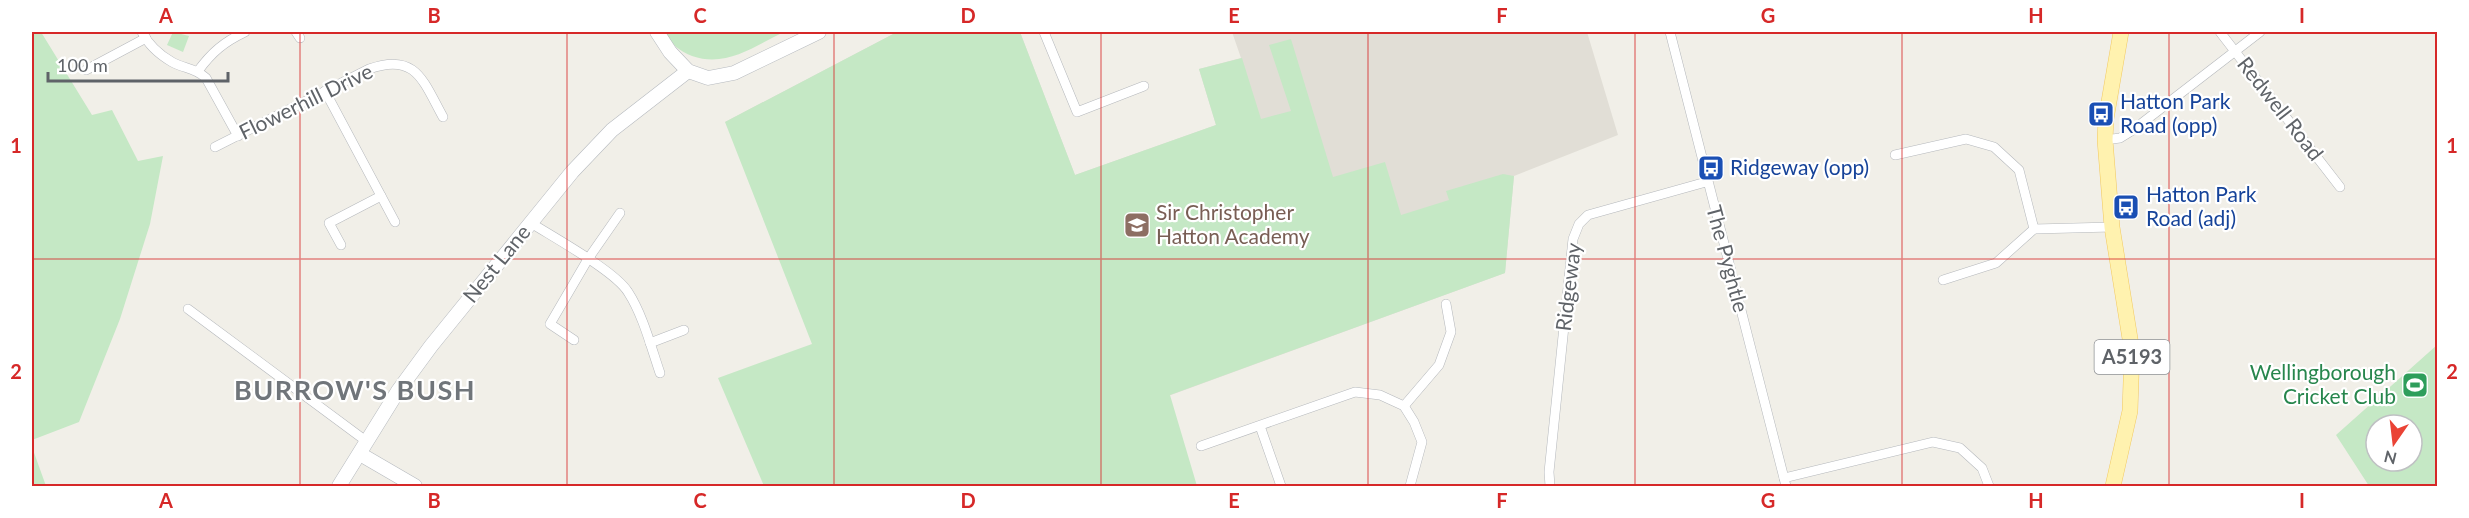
<svg xmlns="http://www.w3.org/2000/svg" width="2469" height="518" viewBox="0 0 2469 518" font-family="Lato,sans-serif">
  <style>
    .education { fill: #e1ded6 }
    .green { fill: #c5e8c5; fill-rule: evenodd }
    .lines { fill: none; stroke-linecap: round; stroke-linejoin: round }
    .street-casing { stroke: #b5b8bc; stroke-width: 10 }
    .secondary-casing { stroke: #b6babf; stroke-width: 15 }
    .primary-casing { stroke: #f2c960; stroke-width: 16 }
    .street { stroke: #fff; stroke-width: 9 }
    .secondary { stroke: #fff; stroke-width: 14 }
    .primary { stroke: #fff2af; stroke-width: 15 }
    .grid { fill: none; stroke: #d62828; stroke-width: 1.5; stroke-opacity: 0.55 }
    .labels { text-anchor: middle; stroke-width: 4.5; stroke-linejoin: round; paint-order: stroke }
    .shield { fill: #fff; stroke: #8f9295; stroke-width: 1.5 }
    .shield-label { font-size: 20px; font-weight: bold; fill: #5f6368 }
    .street-label { font-size: 21px; fill: #5f6368; stroke: #fff }
    .transit-label { font-size: 21px; fill: #164399; stroke: #fff; text-anchor: start }
    .education-label { font-size: 21px; fill: #785e54; stroke: #fff; text-anchor: start }
    .leisure-label { font-size: 21px; fill: #27864d; stroke: #fff; text-anchor: end }
    .district-label { font-size: 27px; font-weight: bold; letter-spacing: 1.5px; fill: #70757a; stroke: #fff }
    .neatline { fill: none; stroke: #d62828; stroke-width: 2 }
    .grid-label { font-size: 20px; text-anchor: middle; font-weight: bold; fill: #d62828 }
  </style>
  <rect width="100%" height="100%" fill="#f1efe8"/>
  <path class="education" d="M897 32H1020L1075 175 1216 125 1199 69 1241 58 1232 32H1587L1618 135 1514 176 1505 273 1160 399 725 122Z"/>
  <g class="green">
    <path d="M32 32H41L92 115 112 110 138 161 163 156 150 224 120 319 79 422 32 440Z"/>
    <path d="M173 32 189 36 183 52 167 45Z"/>
    <path d="M665 32H784C754 46 727 68 692 56 679 51 671 44 665 32Z"/>
    <path d="M897 32H1020L1075 175 1216 125 1199 69 1242 58 1261 119 1291 111 1269 45 1291 39 1333 177 1385 162 1401 215 1449 200 1446 191 1503 174 1514 176 1505 273 1170 395 1197 486H764L718 378 812 344 725 122Z"/>
    <path d="M2437 345V486H2369L2336 435ZM2376 425H2412V461H2376Z"/>
    <path d="M32 447 46 486H32Z"/>
  </g>
  <g class="lines">
    <defs>
      <g id="street">
        <path d="M142 32C148 44 160 55 172 62 184 69 194 67 206 78L238 136"/>
        <path d="M296 32 300 38"/>
        <path d="M1044 32 1077 112 1144 86"/>
        <path d="M1670 32 1786 486"/>
        <path d="M2220 32 2340 187"/>
        <path d="M86 70 146 38"/>
        <path d="M198 71C212 52 224 42 245 32"/>
        <path d="M325 91 395 222"/>
        <path d="M2105 140 2120 138 2133 130 2260 32"/>
        <path d="M215 147 369 69C416 52 423 81 443 117"/>
        <path d="M1895 155 1966 139 1994 147 2019 170 2034 229 1996 263 1943 280"/>
        <path d="M531 223C553 237 615 271 628 292 643 315 651 347 660 373"/>
        <path d="M2034 229 2112 227"/>
        <path d="M341 245 329 223 381 196"/>
        <path d="M188 309 366 441"/>
        <path d="M574 340 550 324 588 259 620 213"/>
        <path d="M650 343 684 330"/>
        <path d="M1404 406 1439 365 1451 332 1446 304"/>
        <path d="M1260 426 1281 486"/>
        <path d="M1201 446 1355 392 1380 395 1404 406 1414 422 1422 442 1410 486"/>
        <path d="M1784 478 1933 442 1960 448 1982 468 1989 486"/>
        <path d="M1550 486 1549 472 1573 239 1579 224 1588 215 1706 182"/>
      </g>
      <g id="secondary">
        <path d="M657 32 670 52 688 71 708 78 734 73 819 32"/>
        <path d="M360 454 415 486"/>
        <path d="M339 486 398 391 431 346 572 172 612 130 688 71"/>
      </g>
      <path id="primary" d="M2113 486 2130 411 2132 351 2112 227 2105 140 2106 119 2121 32"/>
    </defs>
    <use href="#street" class="street-casing"/>
    <use href="#secondary" class="secondary-casing"/>
    <use href="#primary" class="primary-casing"/>
    <use href="#street" class="street"/>
    <use href="#secondary" class="secondary"/>
    <use href="#primary" class="primary"/>
  </g>
  <path class="grid" d="M300 32V486M567 32V486M834 32V486M1101 32V486M1368 32V486M1635 32V486M1902 32V486M2169 32V486M32 259H2438"/>
  <defs>
    <symbol id="bus-square" viewBox="-11 -11 22 22"><rect x="-9" y="-9" width="18" height="18" rx="4" fill="#1a4fb4" stroke="#fff"/><path d="M-5-6H5V4H4V6H2V4H-2V6H-4V4H-5ZM-3.5-4V0h7V-4ZM-3.5 1.2v1.5H-2V1.2ZM2 1.2v1.5H3.5V1.2Z" fill="#fff"/></symbol>
    <symbol id="school-square" viewBox="-11 -11 22 22"><rect x="-9" y="-9" width="18" height="18" rx="4" fill="#8d6e63" stroke="#fff"/><path d="M0-5L7-2L0 1L-7-2ZM-4 1L0 2.5L4 1V4Q0 6-4 4Z" fill="#fff"/></symbol>
    <symbol id="stadium-square" viewBox="-11 -11 22 22"><rect x="-9" y="-9" width="18" height="18" rx="4" fill="#2e9e5b" stroke="#fff"/><path d="M0-5a6.5 5 0 1 0 0 10a6.5 5 0 1 0 0-10ZM-3.5-1.8h7v3.6h-7Z" fill="#fff"/></symbol>
  </defs>
  <g fill-rule="evenodd">
    <use href="#bus-square" x="2086" y="99" width="30" height="30"/>
    <use href="#bus-square" x="1696" y="153" width="30" height="30"/>
    <use href="#bus-square" x="2111" y="192" width="30" height="30"/>
    <use href="#school-square" x="1122" y="210" width="30" height="30"/>
    <use href="#stadium-square" x="2400" y="370" width="30" height="30"/>
  </g>
  <g class="labels">
    <rect class="shield" x="2094.5" y="340" width="75" height="34" rx="4.5"/>
    <g class="shield-label">
      <text x="2132" y="364">A5193</text>
    </g>
    <g class="street-label">
      <text transform="translate(306 102) rotate(-26)" y="7">Flowerhill Drive</text>
      <text transform="translate(2280 109) rotate(52)" y="7">Redwell Road</text>
      <text transform="translate(1727 259) rotate(75)" y="7">The Pyghtle</text>
      <text transform="translate(497 264) rotate(-51)" y="7">Nest Lane</text>
      <text transform="translate(1569 287) rotate(-83)" y="7">Ridgeway</text>
    </g>
    <g class="transit-label">
      <text x="2120" y="109">Hatton Park<tspan x="2120" dy="24">Road (opp)</tspan></text>
      <text x="1730" y="175">Ridgeway (opp)</text>
      <text x="2146" y="202">Hatton Park<tspan x="2146" dy="24">Road (adj)</tspan></text>
    </g>
    <g class="education-label">
      <text x="1156" y="220">Sir Christopher<tspan x="1156" dy="24">Hatton Academy</tspan></text>
    </g>
    <g class="leisure-label">
      <text x="2396" y="380">Wellingborough<tspan x="2396" dy="24">Cricket Club</tspan></text>
    </g>
    <g class="district-label">
      <text x="355" y="400">BURROW'S BUSH</text>
    </g>
  </g>
  <rect width="2469" height="518" fill="none" stroke="#ffffff" stroke-width="66"/>
  <g transform="translate(2394 443) rotate(194)"><circle r="28" fill="#ffffff" stroke="#bfc1c3" stroke-width="1.5"/>
  <path d="M0-4.5L10 22L0 15L-10 22Z" fill="#ea4335"/>
  <text y="-9" font-size="16" font-weight="bold" text-anchor="middle" fill="#5f6368">N</text>
  </g>
  <path d="M48 72v9h180v-9" fill="none" stroke="#5f6368" stroke-width="3"/>
  <text x="57" y="72" font-size="18" fill="#5f6368" stroke="#ffffff" stroke-width="4.5" paint-order="stroke">100 m</text>
  <rect x="33" y="33" width="2403" height="452" class="neatline"/>
  <g class="grid-label">
    <text x="166" y="23">A</text>
    <text x="434" y="23">B</text>
    <text x="700" y="23">C</text>
    <text x="968" y="23">D</text>
    <text x="1234" y="23">E</text>
    <text x="1502" y="23">F</text>
    <text x="1768" y="23">G</text>
    <text x="2036" y="23">H</text>
    <text x="2302" y="23">I</text>
    <text x="16" y="153">1</text>
    <text x="2452" y="153">1</text>
    <text x="16" y="379">2</text>
    <text x="2452" y="379">2</text>
    <text x="166" y="508">A</text>
    <text x="434" y="508">B</text>
    <text x="700" y="508">C</text>
    <text x="968" y="508">D</text>
    <text x="1234" y="508">E</text>
    <text x="1502" y="508">F</text>
    <text x="1768" y="508">G</text>
    <text x="2036" y="508">H</text>
    <text x="2302" y="508">I</text>
  </g>
</svg>
